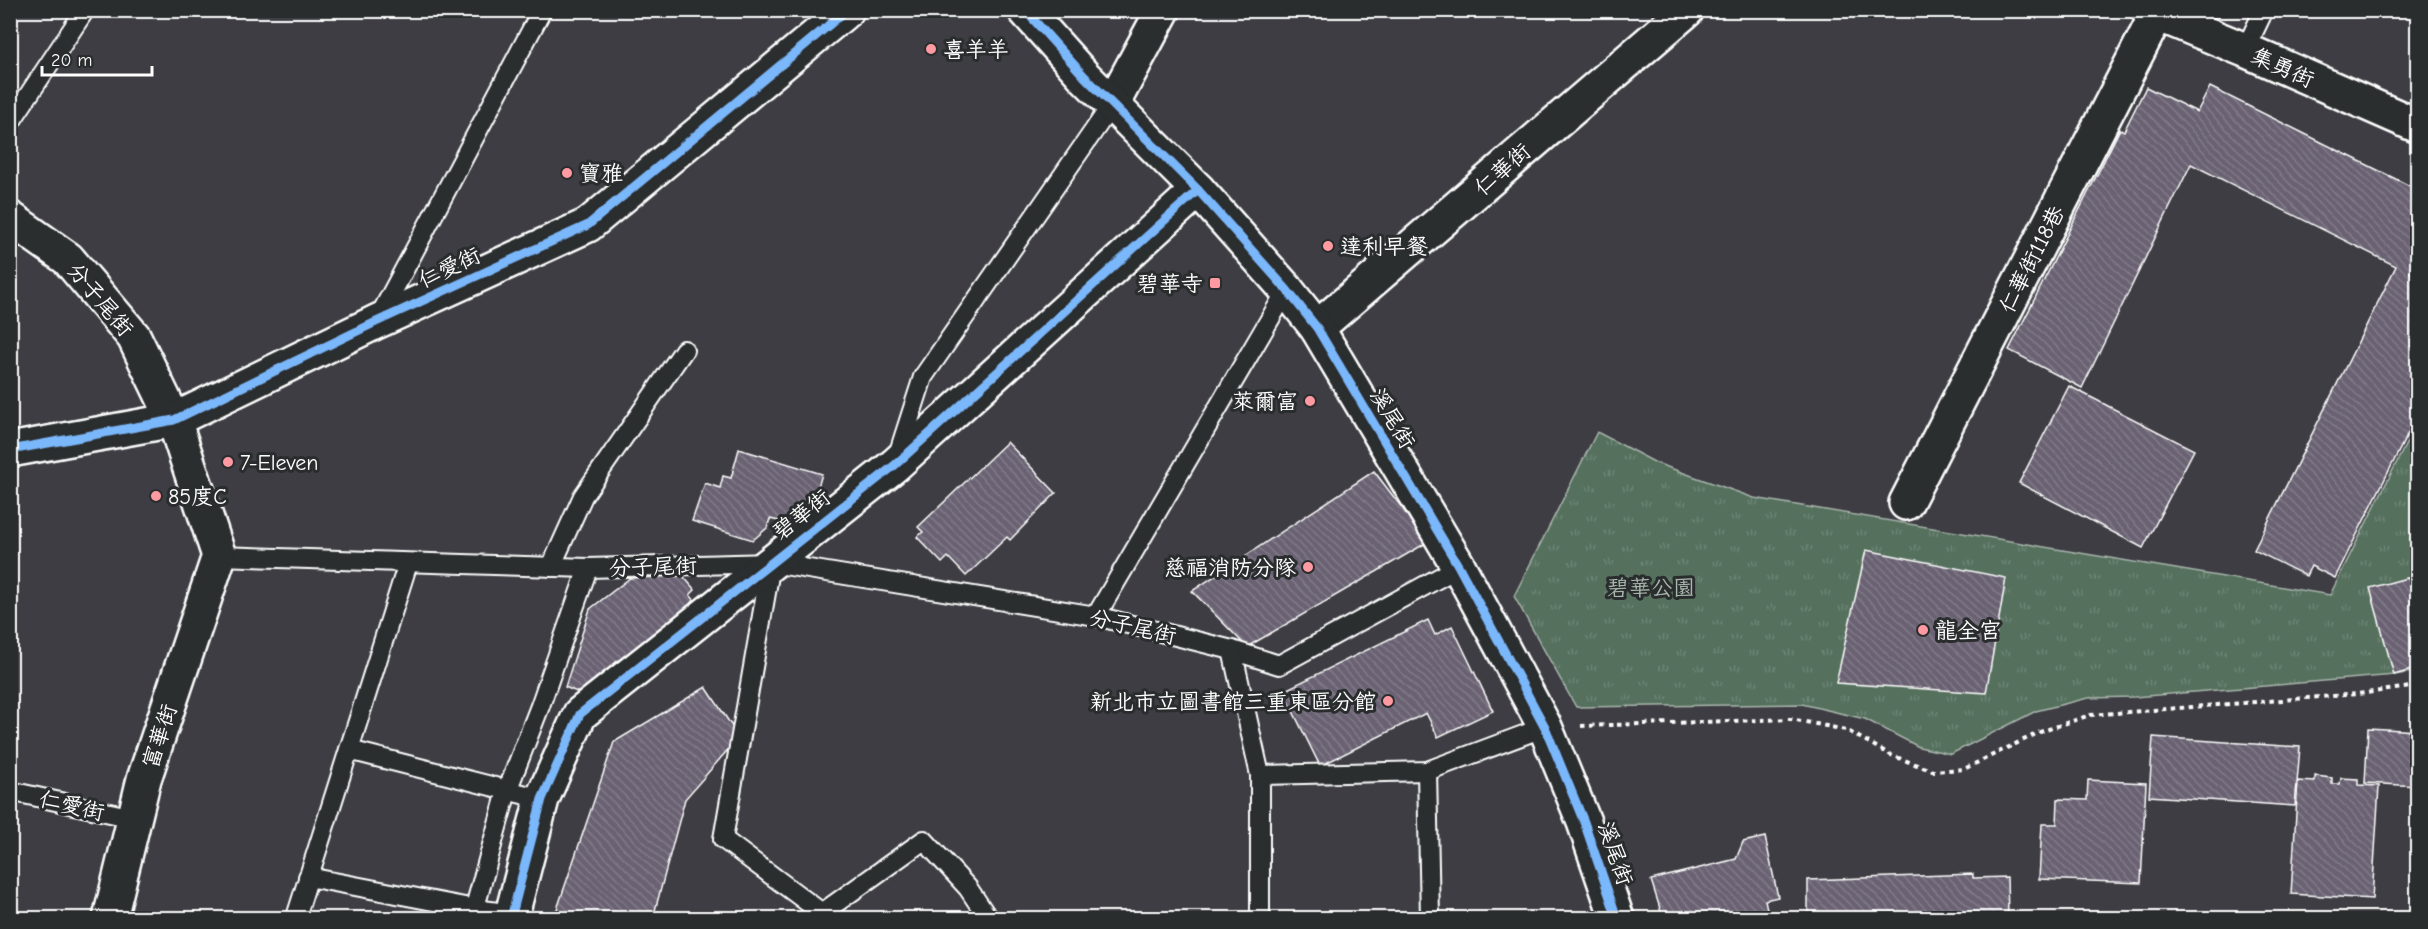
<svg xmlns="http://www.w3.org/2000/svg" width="2428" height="929" viewBox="0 0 2428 929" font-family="'Comic Neue','LXGW WenKai TC',sans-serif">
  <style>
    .park { fill: url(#park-tufts); stroke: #aab7ae; stroke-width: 1.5 }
    .building { fill: url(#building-back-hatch); stroke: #fff; stroke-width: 1.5 }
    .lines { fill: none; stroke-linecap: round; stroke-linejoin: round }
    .lane-casing { stroke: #fff; stroke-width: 22 }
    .street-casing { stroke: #fff; stroke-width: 38 }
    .secondary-casing { stroke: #fff; stroke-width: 38 }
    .path { stroke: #fff; stroke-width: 4; stroke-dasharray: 4.5 4.5; stroke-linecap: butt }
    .lane { stroke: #2a2d2e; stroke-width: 18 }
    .street { stroke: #2a2d2e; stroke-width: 33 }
    .secondary { stroke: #2a2d2e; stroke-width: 33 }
    .cycleway-casing { stroke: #2a2d2e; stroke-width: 13 }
    .cycleway { stroke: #7ab7fb; stroke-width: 9 }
    .poi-dot { fill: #ff9aa2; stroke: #2a2d2e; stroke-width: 2 }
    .labels { text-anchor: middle; stroke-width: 6; stroke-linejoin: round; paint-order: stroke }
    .poi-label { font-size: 22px; fill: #fff; stroke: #2a2d2e; text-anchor: start }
    .street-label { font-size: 22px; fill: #fff; stroke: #2a2d2e }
    .park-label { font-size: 22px; fill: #aab7ae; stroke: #2a2d2e }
  </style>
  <defs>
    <pattern id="park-tufts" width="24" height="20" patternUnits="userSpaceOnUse" patternTransform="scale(1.5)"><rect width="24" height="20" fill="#546f5d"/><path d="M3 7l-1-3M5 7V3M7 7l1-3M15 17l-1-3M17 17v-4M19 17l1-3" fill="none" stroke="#6e8575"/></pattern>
    <pattern id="building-back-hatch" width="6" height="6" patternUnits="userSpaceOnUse" patternTransform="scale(1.5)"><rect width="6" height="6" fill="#6b6273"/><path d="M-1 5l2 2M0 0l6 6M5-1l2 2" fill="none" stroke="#817a88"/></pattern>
  </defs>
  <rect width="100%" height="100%" fill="#3e3d43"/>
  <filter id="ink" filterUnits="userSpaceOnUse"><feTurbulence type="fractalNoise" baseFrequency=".0167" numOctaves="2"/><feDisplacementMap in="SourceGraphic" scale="12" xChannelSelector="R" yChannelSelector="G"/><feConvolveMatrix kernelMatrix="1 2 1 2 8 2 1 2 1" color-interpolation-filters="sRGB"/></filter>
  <g filter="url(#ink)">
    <path class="park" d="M2417 422V671L2395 675 2134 697 2088 698 2036 711 1951 754 1919 747 1865 719 1802 704 1576 707 1514 596 1597 432 1656 463 1754 498 2330 595Z"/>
    <g class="building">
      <path d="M2146 87 2197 112 2210 87 2418 190V258L2410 273 2418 276V413L2335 578 2311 566 2306 576 2254 550 2396 266 2191 164 2082 388 2009 350 2120 129 2124 131Z"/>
      <path d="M2069 386 2194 450 2143 548 2019 483Z"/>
      <path d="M1007 442 1056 493 1010 540 1007 537 966 576 948 557 942 563 917 537 923 532 918 527Z"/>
      <path d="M739 449 822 474 809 517 799 514 796 525 770 519 767 528 753 540 692 521 705 483 720 488 723 476 731 478Z"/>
      <path d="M1374 471 1428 542 1247 647 1192 591Z"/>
      <path d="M1866 550 2006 578 1986 693 1836 683Z"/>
      <path d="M2418 575V668L2394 675 2370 588Z"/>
      <path d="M683 576 695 590 690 595 697 603 579 693 565 687 590 609 630 578Z"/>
      <path d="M1428 620 1435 635 1452 626 1493 711 1438 737 1426 713 1320 766 1283 691Z"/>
      <path d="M706 687 739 737 685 799 653 918H554L614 742Z"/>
      <path d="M2368 728 2418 731V786L2365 783Z"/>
      <path d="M2153 737 2300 747 2295 806 2149 796Z"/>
      <path d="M2315 776 2332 778V784H2340L2341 778 2358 779V785L2379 786 2372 899 2291 894 2298 781 2315 782Z"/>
      <path d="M2088 780 2146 783 2141 883 2039 879 2042 824H2057L2058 799 2087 800Z"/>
      <path d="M1765 837 1778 897 1765 900 1769 918H1663L1651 880 1736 859 1743 842Z"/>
      <path d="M1973 874V878L2007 877 2008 915 1998 916V918H1802H1808V880Z"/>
    </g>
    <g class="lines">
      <defs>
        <g id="lane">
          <path d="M2245 50 2264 10"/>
          <path d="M10 123 85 10"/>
          <path d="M378 319 542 10"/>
          <path d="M898 455 923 377 1113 103"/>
          <path d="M219 556 588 568 772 563 1096 616 1232 650 1279 665 1459 567"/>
          <path d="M771 564 723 839 822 913 924 840 968 888 988 918"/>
          <path d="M551 567 583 496 684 350"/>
          <path d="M1096 616 1287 290"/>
          <path d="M1232 650 1260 775V918"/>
          <path d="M349 750 542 799"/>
          <path d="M1427 771 1430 918"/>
          <path d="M1260 775 1427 771 1545 727"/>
          <path d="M10 791 133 818"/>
          <path d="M308 877 475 909 513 914"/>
          <path d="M296 917 408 563"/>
          <path d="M472 918 507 791 540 706 588 568"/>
        </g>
        <g id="street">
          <path d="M2148 10 2245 50 2418 126"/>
          <path d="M1113 103 1163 10"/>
          <path d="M10 218 68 259 134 337 174 420 219 556 144 779 110 918"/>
          <path d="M1317 328 1687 10"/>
          <path d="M10 450 174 420 376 322 588 225 847 10"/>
          <path d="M1906 503 2157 14"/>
          <path d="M511 918 542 799 580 714 895 465 1198 190"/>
        </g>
        <path id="secondary" d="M1025 10 1084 76 1198 190 1287 290 1317 328 1459 567 1545 727 1584 822 1617 918"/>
      </defs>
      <use href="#lane" class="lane-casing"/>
      <use href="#street" class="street-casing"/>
      <use href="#secondary" class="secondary-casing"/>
      <path class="path" d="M1581 726 1791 719 1846 730 1891 755 1933 771 1964 769 2040 732 2090 715 2358 694 2418 686"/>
      <use href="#lane" class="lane"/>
      <use href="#street" class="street"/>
      <use href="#secondary" class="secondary"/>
      <defs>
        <g id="cycleway">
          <path d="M1025 10 1084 76 1198 190 1287 290 1317 328 1459 567 1545 727 1584 822 1617 918"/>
          <path d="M10 450 174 420 376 322 588 225 847 10"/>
          <path d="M511 918 542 799 580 714 895 465 1198 190"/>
        </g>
      </defs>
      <use href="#cycleway" class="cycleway-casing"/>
      <use href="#cycleway" class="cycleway"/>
    </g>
  </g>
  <g class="poi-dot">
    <circle cx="931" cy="49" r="6"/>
    <circle cx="567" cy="173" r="6"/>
    <circle cx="1328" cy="246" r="6"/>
    <rect x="1209" y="277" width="12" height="12" rx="3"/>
    <circle cx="1310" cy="401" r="6"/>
    <circle cx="228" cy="462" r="6"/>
    <circle cx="156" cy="496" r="6"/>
    <circle cx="1308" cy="567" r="6"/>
    <circle cx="1923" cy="630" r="6"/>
    <circle cx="1388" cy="701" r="6"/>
  </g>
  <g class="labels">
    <g class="poi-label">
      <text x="943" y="57">喜羊羊</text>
      <text x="579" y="181">寶雅</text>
      <text x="1340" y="254">達利早餐</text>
      <text x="1203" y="291" text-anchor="end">碧華寺</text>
      <text x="1298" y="409" text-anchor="end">萊爾富</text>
      <text x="240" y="470">7-Eleven</text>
      <text x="168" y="504">85度C</text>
      <text x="1296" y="575" text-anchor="end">慈福消防分隊</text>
      <text x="1935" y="638">龍全宮</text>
      <text x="1376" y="709" text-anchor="end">新北市立圖書館三重東區分館</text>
    </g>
    <g class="street-label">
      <text transform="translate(2283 67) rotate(24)" y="8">集勇街</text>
      <text transform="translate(1502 169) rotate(-41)" y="8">仁華街</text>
      <text transform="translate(2031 259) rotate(-63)" y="8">仁華街118巷</text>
      <text transform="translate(449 267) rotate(-25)" y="8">仁愛街</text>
      <text transform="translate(101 299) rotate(50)" y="8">分子尾街</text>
      <text transform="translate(1393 418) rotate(59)" y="8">溪尾街</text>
      <text transform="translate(801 514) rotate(-38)" y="8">碧華街</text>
      <text transform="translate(653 566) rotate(-2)" y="8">分子尾街</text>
      <text transform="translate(1133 626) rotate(13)" y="8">分子尾街</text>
      <text transform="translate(159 736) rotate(-72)" y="8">富華街</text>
      <text transform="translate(72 805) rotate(13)" y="8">仁愛街</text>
      <text transform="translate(1616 853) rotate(71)" y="8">溪尾街</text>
    </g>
    <g class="park-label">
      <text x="1651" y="595">碧華公園</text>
    </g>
  </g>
  <rect width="2428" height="929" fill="none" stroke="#2a2d2e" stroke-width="36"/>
  <rect x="18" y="18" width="2392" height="893" fill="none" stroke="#fff" stroke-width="2" filter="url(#ink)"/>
  <path d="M42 66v9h110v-9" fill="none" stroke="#ffffff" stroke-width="3"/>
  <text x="51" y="66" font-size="18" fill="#ffffff" stroke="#2a2d2e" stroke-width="4.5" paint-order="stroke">20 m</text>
</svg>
